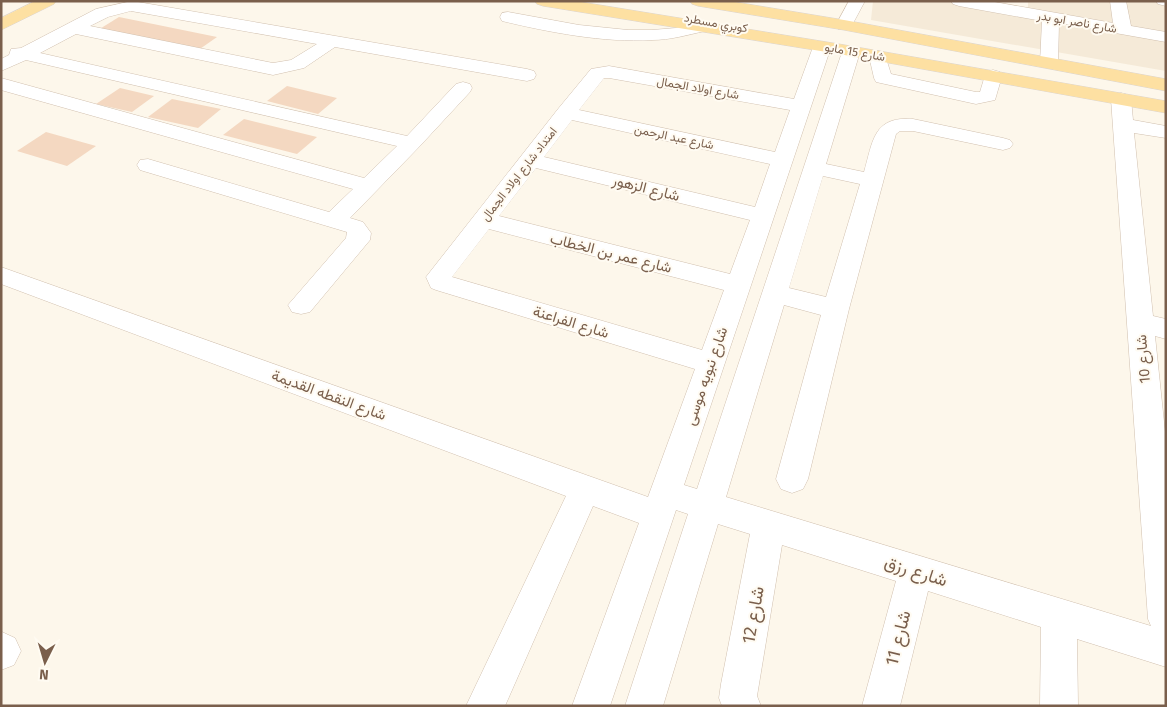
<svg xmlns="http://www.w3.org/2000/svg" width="1167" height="707" viewBox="0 0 1167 707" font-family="'Fira Sans',Vazirmatn,sans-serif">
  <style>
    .residential { fill: #f5ead8 }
    .building { fill: #f4d8c1 }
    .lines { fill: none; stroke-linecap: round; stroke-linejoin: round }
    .minor-casing { stroke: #d1c0af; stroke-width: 1 }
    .major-casing { stroke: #dcd5d0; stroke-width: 1 }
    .minor { fill: #fff; fill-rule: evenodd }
    .major { fill: #fde0a2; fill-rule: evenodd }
    .labels { text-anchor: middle; stroke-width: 4; stroke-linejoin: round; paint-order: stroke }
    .far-street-label { font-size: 12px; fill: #7a5f4c; stroke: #fffbf2 }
    .street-label { font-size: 15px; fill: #7a5f4c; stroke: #fffbf2 }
    .near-street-label { font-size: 18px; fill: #7a5f4c; stroke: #fffbf2 }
  </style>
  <rect width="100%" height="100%" fill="#fdf7eb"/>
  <path class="residential" d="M873 1H983L1023 8 1028 7V1H1166V71L871 20Z"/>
  <g class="building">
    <path d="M119 17 217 37 197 51 98 30Z"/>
    <path d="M287 86 337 98 318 114 267 101Z"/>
    <path d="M120 88 154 96 132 112 96 104Z"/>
    <path d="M172 99 221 109 198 128 148 117Z"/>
    <path d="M244 119 317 137 297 154 223 135Z"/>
    <path d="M46 132 96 146 67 166 17 151Z"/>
  </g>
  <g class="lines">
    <defs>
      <g id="minor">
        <path d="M132 1 527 69 534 71 536 75 534 79 527 81 335 47 304 68 273 75 76 34 40 53 407 136 456 84 463 82 470 84 472 88 470 92 419 147 350 218 363 222 371 233 370 240 310 312 301 314 292 312 288 305 346 238 347 232 140 170 137 165 140 160 148 159 329 212 353 189 1 90V78L364 178 397 146 26 60 1 71V59L9 55 11 49 21 48 96 9ZM131 11 317 44 291 60 273 63 90 26 108 17Z"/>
        <path d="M849 1H865L850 29H838L836 25Z"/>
        <path d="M951 1H989L1113 23 1110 1H1126L1131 26 1166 32V42L1059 23 1058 63 1055 67 1049 68 1043 67 1040 63 1042 21 959 6 953 4Z"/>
        <path d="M1156 1H1166V6L1158 4Z"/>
        <path d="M508 12 579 25 628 30H652L676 28 699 22 705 23 708 27 705 31C687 35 670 40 652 40 604 43 548 32 502 21L500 17 502 13Z"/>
        <path d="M822 42 828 43 831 47 684 485 697 489 842 52 845 48 851 47 857 48 860 52 826 164 864 172C873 141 873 116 913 119L1003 138 1010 140 1013 144 1010 148 1003 150 913 131H900L896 134 849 309 808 479 803 489 792 493 781 489 776 479 821 315 784 305 726 497 1151 626 1148 619 1111 99 1114 95 1121 93 1128 95 1131 99 1133 120 1166 126V138L1134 133 1153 316 1166 319V339L1155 336 1166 441V667L1077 639 1078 706H1040L1041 627 928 591 900 706H862L896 581 782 545 759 684 757 696 761 706H722L719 698 721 684 750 534 718 524 663 706H625L688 514 676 510 610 706H572L639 523 593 506 505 706H466L566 496 1 284V267L648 497 695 369 436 290 431 288 426 277 558 109 591 69 609 66 794 99 813 47 816 43ZM604 78H609L790 110 775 152 579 110ZM572 120 770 164 755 207 544 157ZM536 168 750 220 730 274 499 216ZM823 176 860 184 826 297 789 288ZM489 229 724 290 702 350 452 277Z"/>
        <path d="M878 51 884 52 891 74 976 92H980L986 72 993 70 1000 72 1002 76 995 100 976 104 876 82 874 78 869 56 872 52Z"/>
        <path d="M2 632 15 638 21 651 14 665 1 670Z"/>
      </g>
      <g id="major">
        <path d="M35 1H56L54 4 1 30V18Z"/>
        <path d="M535 1H575L839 44 1166 101V113L839 54 543 6 537 4Z"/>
        <path d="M690 1H729L844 20 1166 79V91L844 30 698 6 692 4Z"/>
      </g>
    </defs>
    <use href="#minor" class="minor-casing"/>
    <use href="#major" class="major-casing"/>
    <use href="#minor" class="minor"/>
    <use href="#major" class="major"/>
  </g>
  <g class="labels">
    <g class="far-street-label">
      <text transform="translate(1077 22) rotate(10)" y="4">شارع ناصر ابو بدر</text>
      <text transform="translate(716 23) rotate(10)" y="4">كوبري مسطرد</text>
      <text transform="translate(855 52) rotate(10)" y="4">شارع 15 مايو</text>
      <text transform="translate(698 88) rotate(10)" y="4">شارع اولاد الجمال</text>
      <text transform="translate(674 137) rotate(12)" y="4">شارع عبد الرحمن</text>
      <text transform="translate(519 174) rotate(-52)" y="4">امتداد شارع اولاد الجمال</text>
    </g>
    <g class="street-label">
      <text transform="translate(646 188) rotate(14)" y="5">شارع الزهور</text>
      <text transform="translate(611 253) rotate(14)" y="5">شارع عمر بن الخطاب</text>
      <text transform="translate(571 322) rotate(17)" y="5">شارع الفراعنة</text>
      <text transform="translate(1143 359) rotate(-95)" y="5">شارع 10</text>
      <text transform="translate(706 376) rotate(-71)" y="5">شارع نبويه موسى</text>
      <text transform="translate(329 395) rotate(20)" y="5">شارع النقطه القديمة</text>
    </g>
    <g class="near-street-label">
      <text transform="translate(916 571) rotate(18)" y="6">شارع رزق</text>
      <text transform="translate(753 615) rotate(-80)" y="6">شارع 12</text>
      <text transform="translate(898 638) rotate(-76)" y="6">شارع 11</text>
    </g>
  </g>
  <rect width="1167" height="707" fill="none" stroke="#7a5f4c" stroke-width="5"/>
  <g transform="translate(45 662) rotate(185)" stroke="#fffbf2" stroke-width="4" paint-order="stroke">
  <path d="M0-4L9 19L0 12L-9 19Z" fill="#7a5f4c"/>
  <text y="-8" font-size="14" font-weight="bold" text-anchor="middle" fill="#7a5f4c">N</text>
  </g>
</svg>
